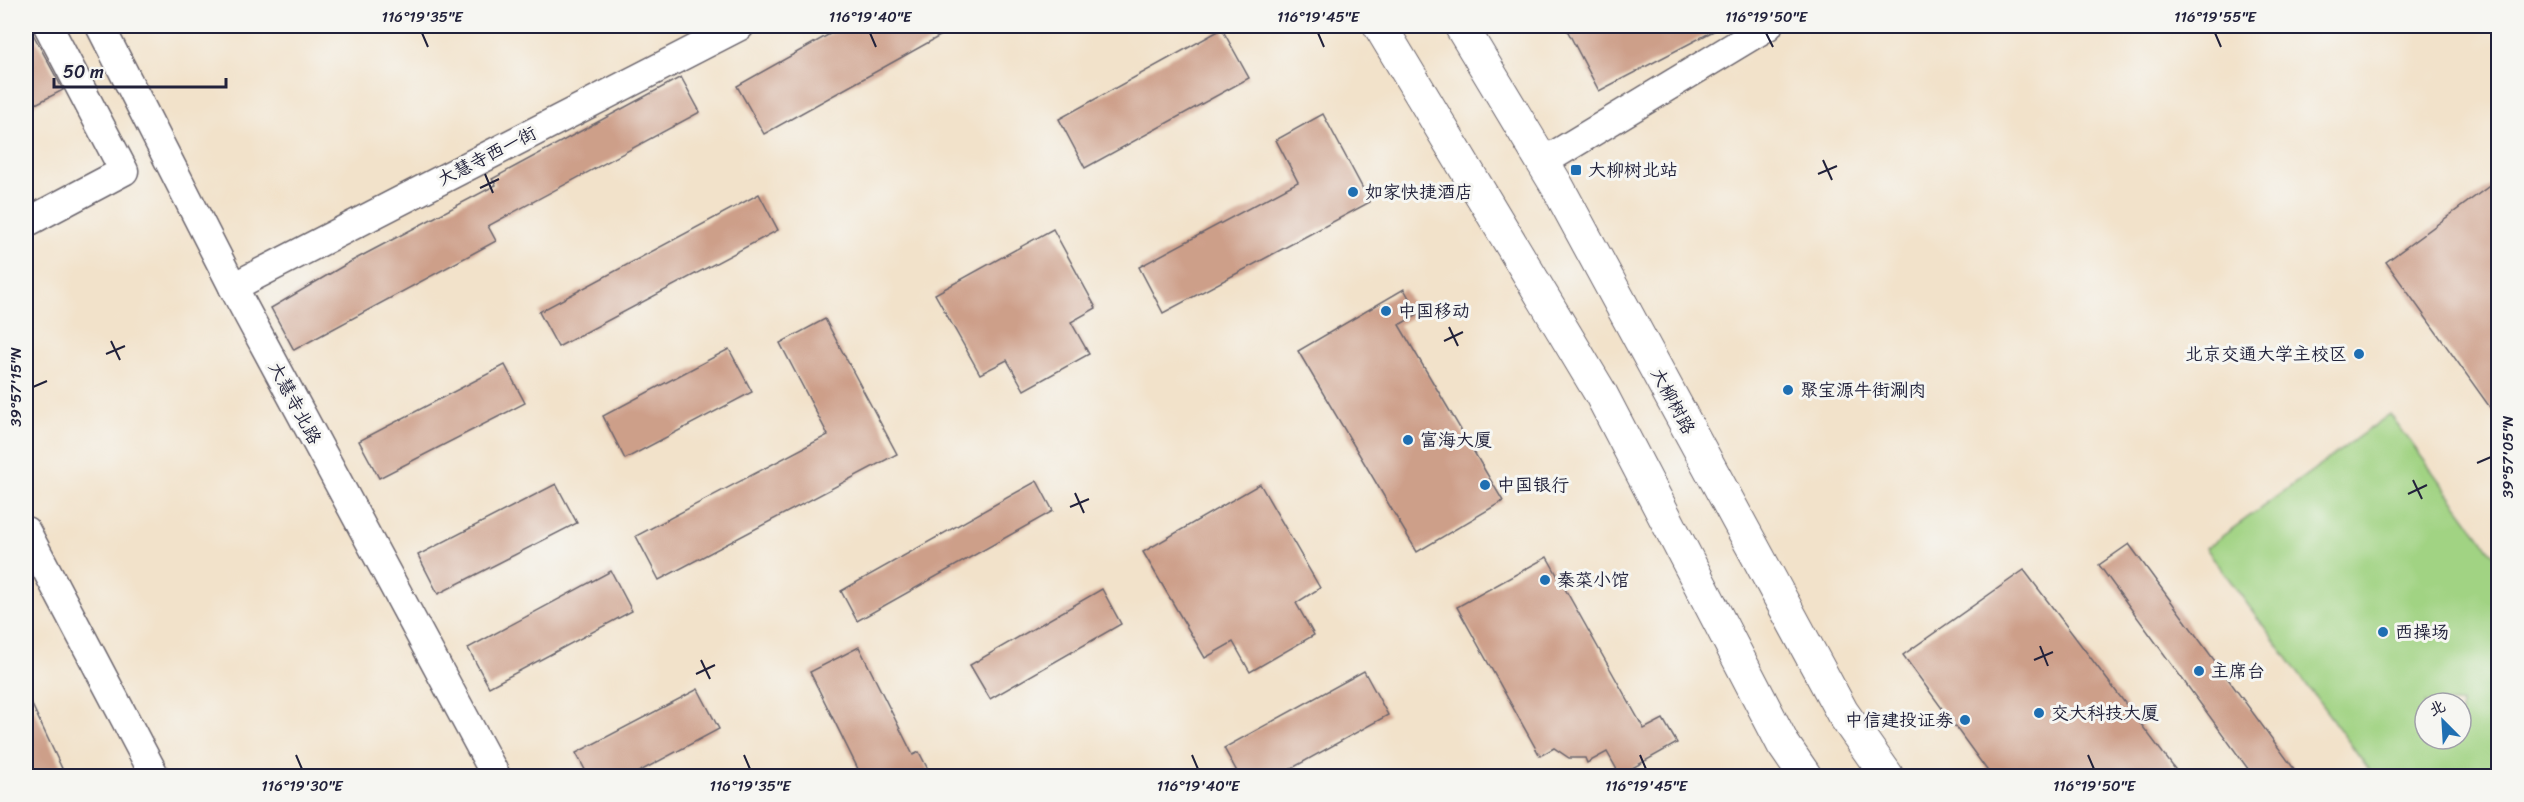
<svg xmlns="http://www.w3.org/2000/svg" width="2524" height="802" viewBox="0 0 2524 802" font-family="Sriracha,'LXGW WenKai TC',sans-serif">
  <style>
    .green { fill: #a1d383; stroke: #627a5f; stroke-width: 1.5; fill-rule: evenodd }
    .building { fill: #cd9f89 }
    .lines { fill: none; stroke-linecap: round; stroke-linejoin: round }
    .minor-casing { stroke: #6b656d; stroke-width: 31 }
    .major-casing { stroke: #6b656d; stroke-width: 35 }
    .minor { stroke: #fff; stroke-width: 28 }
    .major { stroke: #fff; stroke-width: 33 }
    .ticks { fill: none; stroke: #22223b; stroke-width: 2 }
    .poi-dot { fill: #1f6fb2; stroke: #f6f6f2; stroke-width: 2 }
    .labels { text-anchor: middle; stroke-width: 6; stroke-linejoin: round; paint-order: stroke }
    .street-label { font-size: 18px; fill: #22223b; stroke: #f6f6f2 }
    .poi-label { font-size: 18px; fill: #22223b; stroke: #f6f6f2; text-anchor: start }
    .neatline { fill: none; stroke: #22223b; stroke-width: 2 }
    .ticks-label { font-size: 15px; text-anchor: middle; fill: #22223b }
  </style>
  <rect width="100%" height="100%" fill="#f6f6f2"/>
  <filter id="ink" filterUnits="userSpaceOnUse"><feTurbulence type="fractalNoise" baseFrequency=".0167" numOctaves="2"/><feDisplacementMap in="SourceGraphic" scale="12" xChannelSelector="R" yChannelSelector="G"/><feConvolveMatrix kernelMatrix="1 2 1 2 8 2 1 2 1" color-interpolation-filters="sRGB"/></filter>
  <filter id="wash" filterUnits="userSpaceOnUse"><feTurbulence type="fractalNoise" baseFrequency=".008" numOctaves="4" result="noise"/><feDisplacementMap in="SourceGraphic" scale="24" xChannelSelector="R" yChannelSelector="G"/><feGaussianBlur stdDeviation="1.35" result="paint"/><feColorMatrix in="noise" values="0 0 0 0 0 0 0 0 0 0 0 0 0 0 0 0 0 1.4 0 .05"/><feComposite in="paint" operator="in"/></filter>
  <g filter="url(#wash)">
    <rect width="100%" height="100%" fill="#f2e2ca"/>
    <path class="green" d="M2390 414 2498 561V773L2493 776H2374L2206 548ZM2425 703H2461V739H2425Z"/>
    <g id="blocks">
      <g class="building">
        <path d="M26 26H32L33 34 63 90 26 109Z"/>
        <path d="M844 26H958L764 134 737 86Z"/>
        <path d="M1565 26H1723L1599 91Z"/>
        <path d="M1222 29 1249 78 1085 168 1059 119Z"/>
        <path d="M681 77 700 112 488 226 496 241 294 350 271 308 350 262 496 185 492 179Z"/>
        <path d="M1323 114 1370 202 1163 313 1139 267 1298 182 1276 140Z"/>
        <path d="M2499 179V420L2386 262Z"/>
        <path d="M759 194 778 230 558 347 539 312Z"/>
        <path d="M1053 229 1096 308 1071 322 1089 354 1024 390 1007 360 980 374 935 294Z"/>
        <path d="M1404 289 1418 314 1399 325 1503 501 1417 552 1298 351Z"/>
        <path d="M825 319 897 454 659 580 636 536 828 435 780 343Z"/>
        <path d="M729 349 752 392 625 459 603 416Z"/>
        <path d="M505 365 525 403 379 478 359 441Z"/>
        <path d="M1037 481 1053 511 857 621 841 591Z"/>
        <path d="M556 484 577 523 438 594 418 555Z"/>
        <path d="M1260 484 1320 588 1296 603 1314 635 1250 672 1233 642 1205 658 1143 552Z"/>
        <path d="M2129 544 2300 777H2254L2099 565Z"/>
        <path d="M1547 557 1644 729 1663 719 1677 743 1620 775 1607 752 1587 763 1585 758H1569L1554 748 1540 756 1457 607Z"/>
        <path d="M2024 570 2181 777H1992L1903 655Z"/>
        <path d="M611 571 632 611 489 687 468 648Z"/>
        <path d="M1102 589 1121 624 990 699 970 665Z"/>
        <path d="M859 647 913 755 919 752 932 777H862L810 672Z"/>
        <path d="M1364 671 1388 715 1276 777H1240L1224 748Z"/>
        <path d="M698 689 719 729 629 777H589L576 753Z"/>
        <path d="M26 692 66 777H26Z"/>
      </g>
    </g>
  </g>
  <g filter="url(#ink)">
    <use href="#blocks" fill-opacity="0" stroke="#6b656d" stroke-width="1.5"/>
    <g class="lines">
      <defs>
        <g id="minor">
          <path d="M100 26 233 287 496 776"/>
          <path d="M1543 162 1768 26"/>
          <path d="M26 223 124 171 48 26"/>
          <path d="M233 287 740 26"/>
          <path d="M26 531 155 776"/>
        </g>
        <g id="major">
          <path d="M1380 26 1601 394 1783 744 1805 776"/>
          <path d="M1461 26 1556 184 1842 712 1887 776"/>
        </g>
      </defs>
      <use href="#minor" class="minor-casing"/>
      <use href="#major" class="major-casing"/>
      <use href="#minor" class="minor"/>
      <use href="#major" class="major"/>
    </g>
  </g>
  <path class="ticks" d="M422 33 428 47M870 33 876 47M1318 33 1324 47M1766 33 1773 47M2215 33 2221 47M1823 160 1832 180M485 174 493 193M1818 174 1837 166M480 188 499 179M1449 327 1458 346M111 341 120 360M1444 341 1463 332M106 354 125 346M33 387 47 381M2477 463 2491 457M2413 480 2422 499M1075 493 1084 513M2408 494 2427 485M1070 507 1089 499M2040 646 2048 666M701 660 710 679M2034 660 2053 652M696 674 715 665M296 755 302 769M744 755 750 769M1192 755 1198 769M1640 755 1646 769M2088 755 2094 769"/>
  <g class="poi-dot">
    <rect x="1570" y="164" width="12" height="12" rx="3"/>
    <circle cx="1353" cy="192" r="6"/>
    <circle cx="1386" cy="311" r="6"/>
    <circle cx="2359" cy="354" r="6"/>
    <circle cx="1788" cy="390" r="6"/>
    <circle cx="1408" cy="440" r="6"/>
    <circle cx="1485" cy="485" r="6"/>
    <circle cx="1545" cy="580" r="6"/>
    <circle cx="2383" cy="632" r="6"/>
    <circle cx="2199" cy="671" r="6"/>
    <circle cx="2039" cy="713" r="6"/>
    <circle cx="1965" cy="720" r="6"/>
  </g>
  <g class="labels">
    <g class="street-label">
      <text transform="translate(487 156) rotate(-27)" y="6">大慧寺西一街</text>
      <text transform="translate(1673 401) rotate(62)" y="6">大柳树路</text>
      <text transform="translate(295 403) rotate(62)" y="6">大慧寺北路</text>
    </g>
    <g class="poi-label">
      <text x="1588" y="176">大柳树北站</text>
      <text x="1365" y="198">如家快捷酒店</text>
      <text x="1398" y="317">中国移动</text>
      <text x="2347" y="360" text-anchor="end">北京交通大学主校区</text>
      <text x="1800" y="396">聚宝源牛街涮肉</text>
      <text x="1420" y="446">富海大厦</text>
      <text x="1497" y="491">中国银行</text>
      <text x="1557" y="586">秦菜小馆</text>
      <text x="2395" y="638">西操场</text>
      <text x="2211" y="677">主席台</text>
      <text x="2051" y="719">交大科技大厦</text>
      <text x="1953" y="726" text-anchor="end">中信建投证券</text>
    </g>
  </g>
  <rect width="2524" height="802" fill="none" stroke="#f6f6f2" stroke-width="66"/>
  <g transform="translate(2443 721) rotate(336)"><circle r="28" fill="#f6f6f2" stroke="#a1a1a9" stroke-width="1.5"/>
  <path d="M0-4.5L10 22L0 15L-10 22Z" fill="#1f6fb2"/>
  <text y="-9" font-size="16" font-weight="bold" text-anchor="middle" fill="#22223b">北</text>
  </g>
  <path d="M54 78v9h172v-9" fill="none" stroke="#22223b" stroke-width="3"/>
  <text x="63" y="78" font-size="18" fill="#22223b" stroke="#f6f6f2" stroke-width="4.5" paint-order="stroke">50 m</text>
  <rect x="33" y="33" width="2458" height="736" class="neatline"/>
  <g class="ticks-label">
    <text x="422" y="22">116°19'35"E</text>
    <text x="870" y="22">116°19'40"E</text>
    <text x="1318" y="22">116°19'45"E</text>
    <text x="1766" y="22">116°19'50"E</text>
    <text x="2215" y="22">116°19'55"E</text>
    <text transform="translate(16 387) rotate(-90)" y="5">39°57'15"N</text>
    <text transform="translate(2508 457) rotate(-90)" y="5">39°57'05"N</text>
    <text x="302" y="791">116°19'30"E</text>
    <text x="750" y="791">116°19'35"E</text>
    <text x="1198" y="791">116°19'40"E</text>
    <text x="1646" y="791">116°19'45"E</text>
    <text x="2094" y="791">116°19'50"E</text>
  </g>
</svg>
